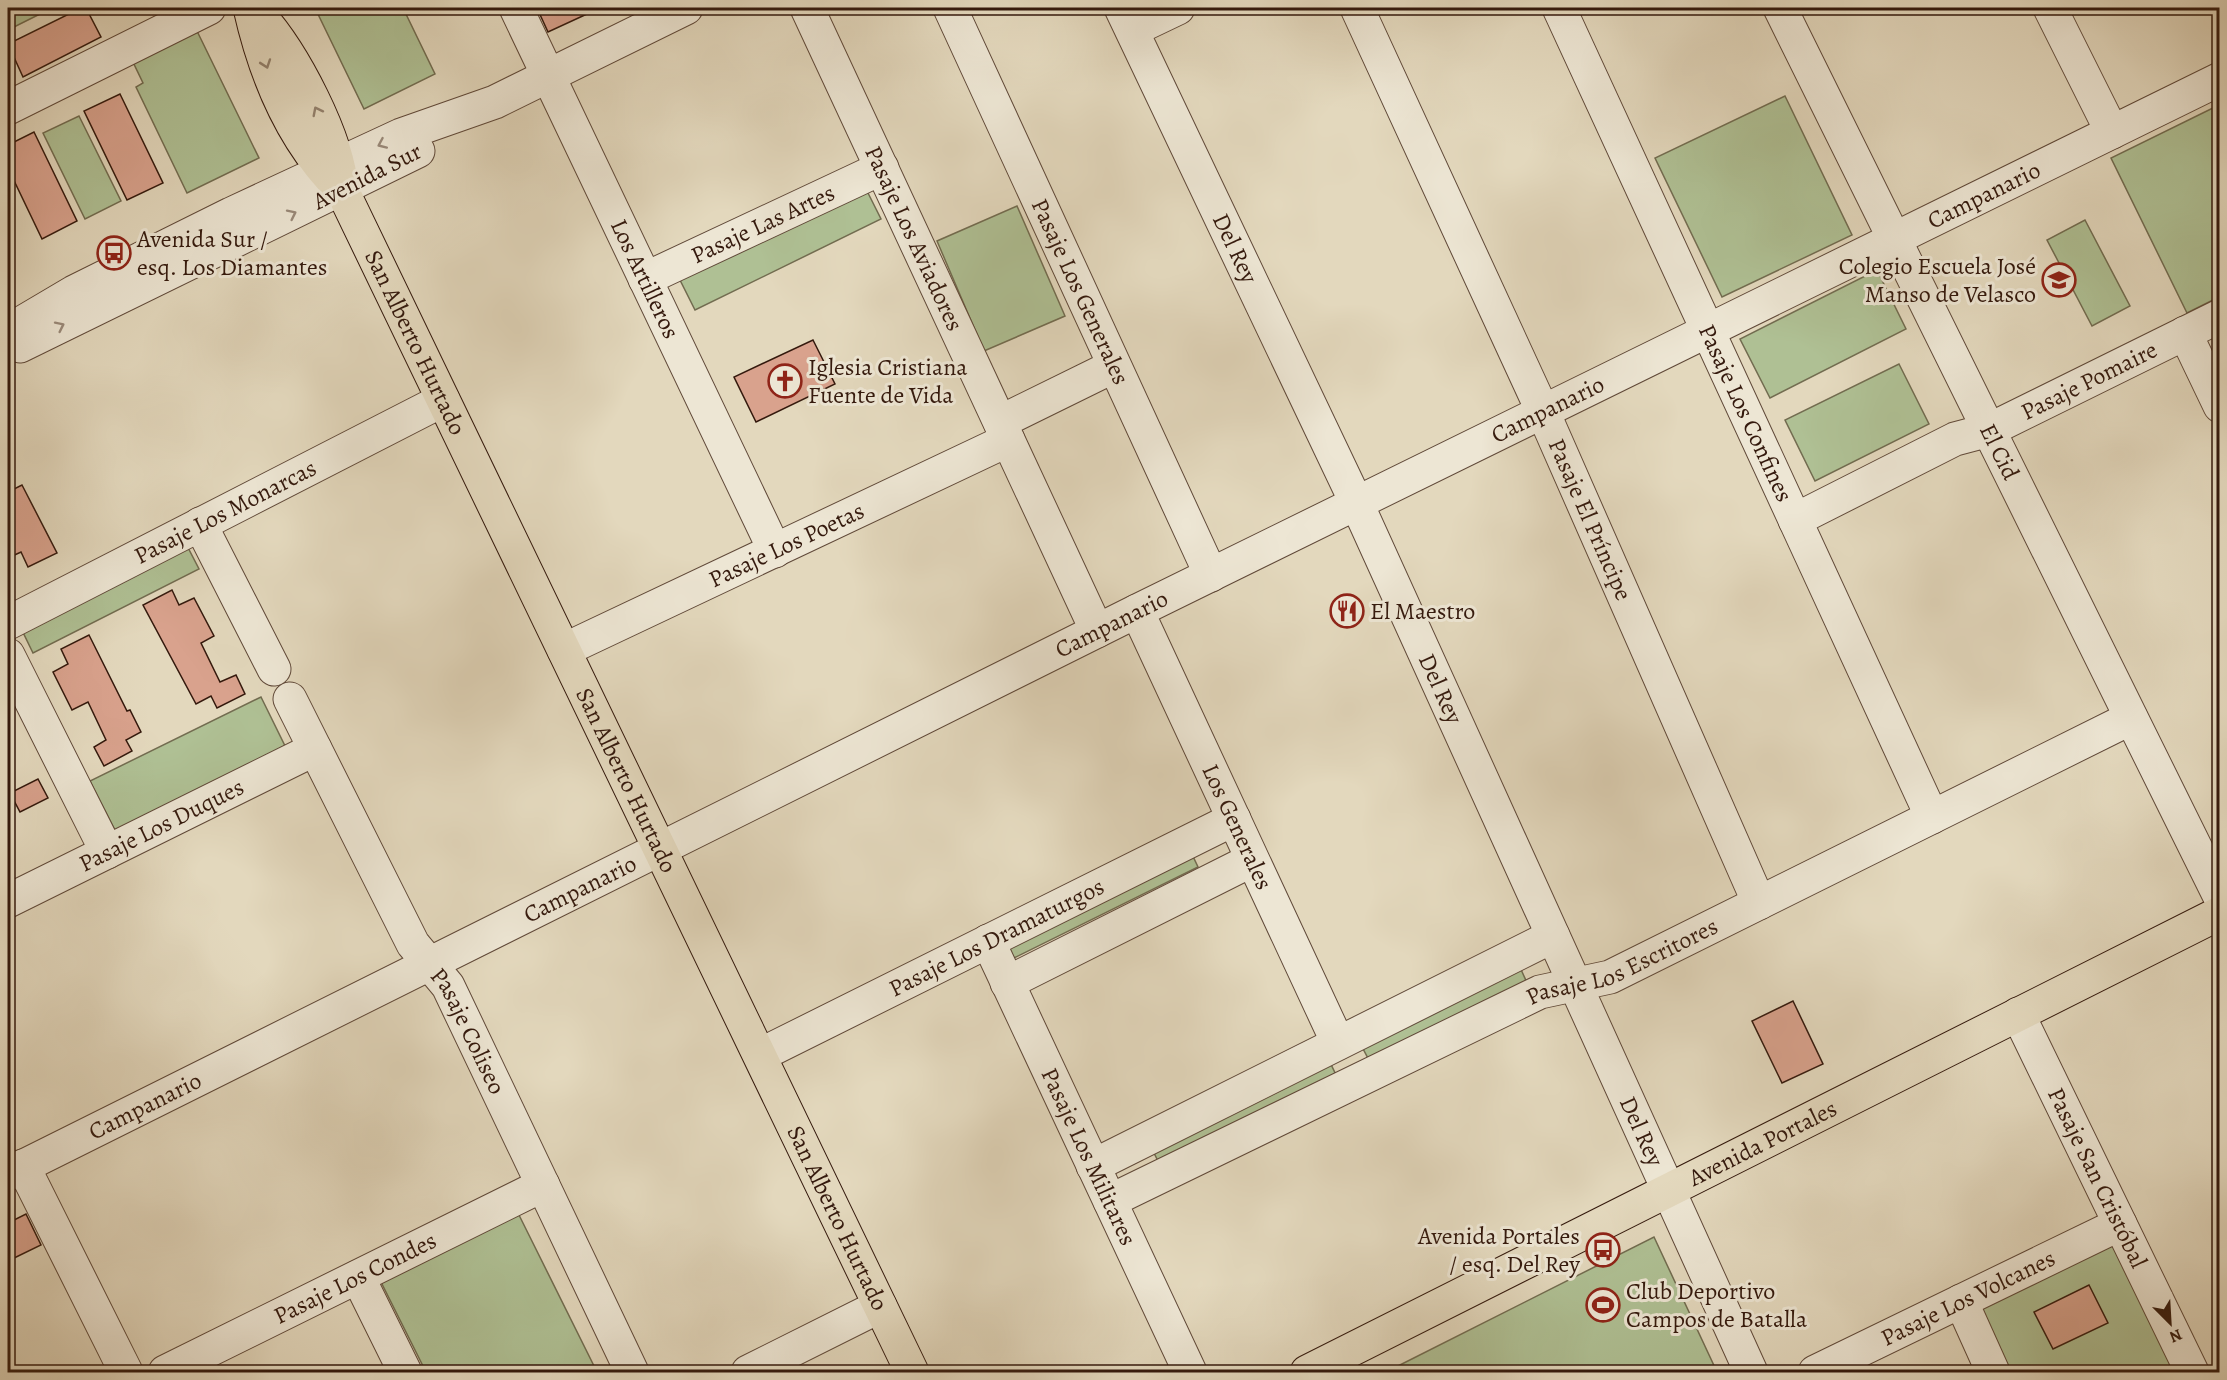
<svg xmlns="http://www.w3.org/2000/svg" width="2227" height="1380" viewBox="0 0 2227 1380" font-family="Alegreya,serif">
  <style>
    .green { fill: #afc094; stroke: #726c50; stroke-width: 1.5 }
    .building { fill: #d9a28d; stroke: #34190d; stroke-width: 1.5 }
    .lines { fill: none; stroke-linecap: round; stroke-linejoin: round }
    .minor-casing { stroke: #604939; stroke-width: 35 }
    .major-casing { stroke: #34190d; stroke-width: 35 }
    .minor { stroke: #ede6d4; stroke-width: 33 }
    .major { stroke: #e3d8bd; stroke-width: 33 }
    .oneway { stroke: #94826e }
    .oneway2 { stroke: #9a8a7a }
    .labels { text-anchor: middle; stroke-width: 6; stroke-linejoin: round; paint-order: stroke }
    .street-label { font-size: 24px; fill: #34190d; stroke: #ede6d4 }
    .poi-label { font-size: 24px; fill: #34190d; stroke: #ede6d4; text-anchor: start }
  </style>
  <rect width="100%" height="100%" fill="#e3d8bd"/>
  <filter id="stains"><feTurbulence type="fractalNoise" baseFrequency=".00333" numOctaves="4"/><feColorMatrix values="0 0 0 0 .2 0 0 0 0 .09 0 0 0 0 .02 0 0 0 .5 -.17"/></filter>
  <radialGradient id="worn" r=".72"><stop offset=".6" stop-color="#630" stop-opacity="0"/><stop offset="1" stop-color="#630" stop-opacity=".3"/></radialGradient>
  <g class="green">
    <path d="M8 8H52L8 30Z"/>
    <path d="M315 8H403L435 74 364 109Z"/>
    <path d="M196 29 259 158 187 193 136 87 143 83 132 60Z"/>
    <path d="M1785 96 1852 235 1722 297 1655 158Z"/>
    <path d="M2219 105V297L2187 313 2111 158Z"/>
    <path d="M79 116 121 201 85 219 43 133Z"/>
    <path d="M866 189 881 219 695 310 680 280Z"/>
    <path d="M1017 206 1065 316 984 351 937 241Z"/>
    <path d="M2085 220 2130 306 2092 326 2047 240Z"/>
    <path d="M1877 270 1906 329 1770 398 1740 339Z"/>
    <path d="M1899 364 1929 424 1815 481 1785 420Z"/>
    <path d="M183 538 199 569 33 653 18 622Z"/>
    <path d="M261 697 287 750 117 834 90 781Z"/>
    <path d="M1189 848 1198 867 1012 959 1002 939Z"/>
    <path d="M1519 965 1528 985 1370 1062 1360 1043Z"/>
    <path d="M1327 1056 1337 1077 1159 1163 1149 1143Z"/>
    <path d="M516 1209 597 1372H426L379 1278Z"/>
    <path d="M1654 1237 1717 1372H1386Z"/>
    <path d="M2108 1243 2122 1249 2182 1372H2001L1977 1302Z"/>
  </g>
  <g class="building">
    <path d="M81 8H86L101 37 23 77 8 44Z"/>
    <path d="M537 8H600L548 32Z"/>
    <path d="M120 94 163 183 127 200 84 111Z"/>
    <path d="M34 132 77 221 42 239 8 168V145Z"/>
    <path d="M813 340 835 384 756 422 734 377Z"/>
    <path d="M22 485 57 553 28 567 21 552 8 558V492Z"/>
    <path d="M172 590 179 605 194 598 214 636 201 643 220 682 236 675 245 694 217 708 211 696 196 704 143 605Z"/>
    <path d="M89 635 127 711 130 710 141 732 126 740 132 751 104 766 94 747 106 740 88 702 72 710 53 672 68 664 61 649Z"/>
    <path d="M38 779 48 798 20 812 10 793Z"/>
    <path d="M1793 1001 1823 1064 1782 1083 1752 1021Z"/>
    <path d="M26 1214 41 1245 8 1261V1223Z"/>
    <path d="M2089 1285 2108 1323 2053 1349 2034 1312Z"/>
  </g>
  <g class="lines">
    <defs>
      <g id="minor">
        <path id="s1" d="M516 8 775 551"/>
        <path id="s2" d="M807 8 1097 631"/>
        <path id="s3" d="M950 8 1211 575"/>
        <path id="s4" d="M1121 8 1357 504 1751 1372"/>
        <path id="s5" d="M1357 8 1543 412 1759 903"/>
        <path id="s6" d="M1559 8 1932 817"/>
        <path id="s7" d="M1780 8 2220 897"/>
        <path d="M2050 8 2112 132"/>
        <path d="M1132 30 1178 8"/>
        <path d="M8 108 209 8"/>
        <path id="s8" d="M645 279 882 168"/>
        <path d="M8 331 74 292 231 214 401 135 495 102 686 8"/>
        <path d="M2185 333 2220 406"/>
        <path d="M20 346 418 151"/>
        <path d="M1000 422 1114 366"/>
        <path id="s9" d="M1795 520 1955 439 1989 430 2220 316"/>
        <path d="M200 524 274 669"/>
        <path id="s10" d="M1137 611 1338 1043"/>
        <path id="s11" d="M8 623 443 400"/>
        <path id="s12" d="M564 650 1008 440"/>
        <path d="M8 655 107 852"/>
        <path id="s13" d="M290 699 413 944 448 986 632 1372"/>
        <path id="s14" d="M8 901 315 749"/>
        <path id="s15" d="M988 941 1190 1372"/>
        <path d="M1007 983 1252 860"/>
        <path id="s16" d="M2018 1014 2192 1372"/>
        <path id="s17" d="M760 1055 1234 819"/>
        <path d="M23 1166 126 1372"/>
        <path d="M1093 1166 1553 936"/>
        <path id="s18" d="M8 1174 1137 611 2220 79"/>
        <path id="s19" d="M1110 1201 1540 992 1610 977 2131 718"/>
        <path d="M358 1277 405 1372"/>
        <path d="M1961 1301 1993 1372"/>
        <path id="s20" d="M165 1372 543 1185"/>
        <path d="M748 1372 880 1306"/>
        <path id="s21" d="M1815 1372 2120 1224"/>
      </g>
      <g id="major">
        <path id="s22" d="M250 8C265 75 292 141 342 190L912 1372"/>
        <path d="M259 15C294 54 338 138 342 190"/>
        <path id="s23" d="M1307 1372 2220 913"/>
      </g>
    </defs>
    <use href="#minor" class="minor-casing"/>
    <use href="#major" class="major-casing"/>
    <use href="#minor" class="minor"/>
    <use href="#major" class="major"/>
  </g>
  <defs><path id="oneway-chevron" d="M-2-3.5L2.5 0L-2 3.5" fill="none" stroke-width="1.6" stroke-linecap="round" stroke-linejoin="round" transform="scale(1.5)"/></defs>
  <g class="oneway">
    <use href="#oneway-chevron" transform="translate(266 64) rotate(71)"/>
    <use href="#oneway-chevron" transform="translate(317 111) rotate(-117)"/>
  </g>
  <g class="oneway2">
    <use href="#oneway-chevron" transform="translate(382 144) rotate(156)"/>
    <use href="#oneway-chevron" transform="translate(292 214) rotate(-26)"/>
    <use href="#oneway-chevron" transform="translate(60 326) rotate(-26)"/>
  </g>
  <defs>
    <symbol id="bus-ring" viewBox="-11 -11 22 22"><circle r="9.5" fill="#ede6d4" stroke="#8f2418" stroke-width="1.5"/><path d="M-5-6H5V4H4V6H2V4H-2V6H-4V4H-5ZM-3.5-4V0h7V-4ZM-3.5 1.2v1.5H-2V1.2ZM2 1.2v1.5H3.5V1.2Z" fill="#8f2418"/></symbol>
    <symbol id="school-ring" viewBox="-11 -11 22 22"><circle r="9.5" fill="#ede6d4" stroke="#8f2418" stroke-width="1.5"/><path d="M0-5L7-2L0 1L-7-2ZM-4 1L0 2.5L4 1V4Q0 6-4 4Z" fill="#8f2418"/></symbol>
    <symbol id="church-ring" viewBox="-11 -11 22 22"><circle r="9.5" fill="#ede6d4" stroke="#8f2418" stroke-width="1.5"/><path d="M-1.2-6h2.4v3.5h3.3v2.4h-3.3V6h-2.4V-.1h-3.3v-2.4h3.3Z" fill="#8f2418"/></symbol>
    <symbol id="restaurant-ring" viewBox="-11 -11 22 22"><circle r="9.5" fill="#ede6d4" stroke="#8f2418" stroke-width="1.5"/><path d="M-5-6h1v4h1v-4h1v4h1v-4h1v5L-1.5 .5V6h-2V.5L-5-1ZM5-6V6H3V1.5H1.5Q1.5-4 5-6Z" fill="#8f2418"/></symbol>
    <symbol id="stadium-ring" viewBox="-11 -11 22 22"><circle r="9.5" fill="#ede6d4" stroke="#8f2418" stroke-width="1.5"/><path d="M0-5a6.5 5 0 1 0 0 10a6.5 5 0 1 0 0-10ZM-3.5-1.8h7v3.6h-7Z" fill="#8f2418"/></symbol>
  </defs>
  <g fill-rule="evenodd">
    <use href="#bus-ring" x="95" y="234" width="38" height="38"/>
    <use href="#school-ring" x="2040" y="261" width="38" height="38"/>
    <use href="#church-ring" x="766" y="362" width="38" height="38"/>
    <use href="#restaurant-ring" x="1328" y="592" width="38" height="38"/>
    <use href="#bus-ring" x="1584" y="1231" width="38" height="38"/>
    <use href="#stadium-ring" x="1584" y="1286" width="38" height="38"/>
  </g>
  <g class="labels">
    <g class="street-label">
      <text transform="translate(367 176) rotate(-27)" y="8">Avenida Sur</text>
      <text dy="8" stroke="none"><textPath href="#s18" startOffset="2205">Campanario</textPath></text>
      <text dy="8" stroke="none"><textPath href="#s8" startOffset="130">Pasaje Las Artes</textPath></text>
      <text dy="8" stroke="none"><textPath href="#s2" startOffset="254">Pasaje Los Aviadores</textPath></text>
      <text dy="8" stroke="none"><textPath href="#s4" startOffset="266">Del Rey</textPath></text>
      <text dy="8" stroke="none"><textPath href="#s1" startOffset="300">Los Artilleros</textPath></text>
      <text dy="8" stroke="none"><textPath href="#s3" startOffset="312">Pasaje Los Generales</textPath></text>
      <text dy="8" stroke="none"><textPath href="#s22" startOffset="376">San Alberto Hurtado</textPath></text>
      <text dy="8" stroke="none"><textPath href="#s9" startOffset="326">Pasaje Pomaire</textPath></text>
      <text dy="8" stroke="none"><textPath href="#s18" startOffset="1719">Campanario</textPath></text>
      <text dy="8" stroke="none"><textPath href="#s6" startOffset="446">Pasaje Los Confines</textPath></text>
      <text dy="8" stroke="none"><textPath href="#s7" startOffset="495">El Cid</textPath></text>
      <text dy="8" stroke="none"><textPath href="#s11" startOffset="244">Pasaje Los Monarcas</textPath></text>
      <text dy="8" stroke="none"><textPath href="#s5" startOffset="562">Pasaje El Príncipe</textPath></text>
      <text dy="8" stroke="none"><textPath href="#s12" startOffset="246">Pasaje Los Poetas</textPath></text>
      <text dy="8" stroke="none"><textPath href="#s18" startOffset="1233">Campanario</textPath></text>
      <text dy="8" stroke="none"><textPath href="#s4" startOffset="752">Del Rey</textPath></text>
      <text dy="8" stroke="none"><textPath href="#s22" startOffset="862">San Alberto Hurtado</textPath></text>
      <text dy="8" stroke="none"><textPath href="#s14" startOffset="171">Pasaje Los Duques</textPath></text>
      <text dy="8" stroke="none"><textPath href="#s10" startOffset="238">Los Generales</textPath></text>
      <text dy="8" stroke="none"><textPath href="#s18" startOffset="639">Campanario</textPath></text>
      <text dy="8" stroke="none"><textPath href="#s17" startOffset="264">Pasaje Los Dramaturgos</textPath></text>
      <text dy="8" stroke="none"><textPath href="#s19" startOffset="566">Pasaje Los Escritores</textPath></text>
      <text dy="8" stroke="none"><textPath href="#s13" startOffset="378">Pasaje Coliseo</textPath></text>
      <text dy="8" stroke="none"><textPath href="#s18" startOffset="153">Campanario</textPath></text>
      <text dy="8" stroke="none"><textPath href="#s4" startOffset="1238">Del Rey</textPath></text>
      <text dy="8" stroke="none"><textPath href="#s23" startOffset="510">Avenida Portales</textPath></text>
      <text dy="8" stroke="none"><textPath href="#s15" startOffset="238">Pasaje Los Militares</textPath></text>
      <text dy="8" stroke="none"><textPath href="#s16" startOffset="182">Pasaje San Cristóbal</textPath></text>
      <text dy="8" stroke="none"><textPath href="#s22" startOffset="1348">San Alberto Hurtado</textPath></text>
      <text dy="8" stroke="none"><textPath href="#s20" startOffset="212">Pasaje Los Condes</textPath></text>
      <text dy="8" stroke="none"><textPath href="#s21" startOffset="170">Pasaje Los Volcanes</textPath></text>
    </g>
    <g class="poi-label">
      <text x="137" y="247">Avenida Sur /<tspan x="137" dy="28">esq. Los Diamantes</tspan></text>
      <text x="2036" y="274" text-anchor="end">Colegio Escuela José<tspan x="2036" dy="28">Manso de Velasco</tspan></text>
      <text x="808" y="375">Iglesia Cristiana<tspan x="808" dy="28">Fuente de Vida</tspan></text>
      <text x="1370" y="619">El Maestro</text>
      <text x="1580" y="1244" text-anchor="end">Avenida Portales<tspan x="1580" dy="28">/ esq. Del Rey</tspan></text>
      <text x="1626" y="1299">Club Deportivo<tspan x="1626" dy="28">Campos de Batalla</tspan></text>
    </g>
  </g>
  <rect width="2227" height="1380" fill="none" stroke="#e3d8bd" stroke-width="30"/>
  <rect x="9" y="9" width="2209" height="1362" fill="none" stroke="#34190d" stroke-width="3"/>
  <rect x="15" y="15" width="2197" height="1350" fill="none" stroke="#34190d" stroke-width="1.5"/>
  <g transform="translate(2170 1323) rotate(156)" stroke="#ede6d4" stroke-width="4.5" paint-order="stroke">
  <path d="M0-4.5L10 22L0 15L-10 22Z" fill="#34190d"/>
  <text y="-9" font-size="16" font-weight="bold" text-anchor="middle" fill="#34190d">N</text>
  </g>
  <rect width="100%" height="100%" filter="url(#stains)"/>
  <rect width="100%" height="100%" fill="url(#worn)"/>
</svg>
